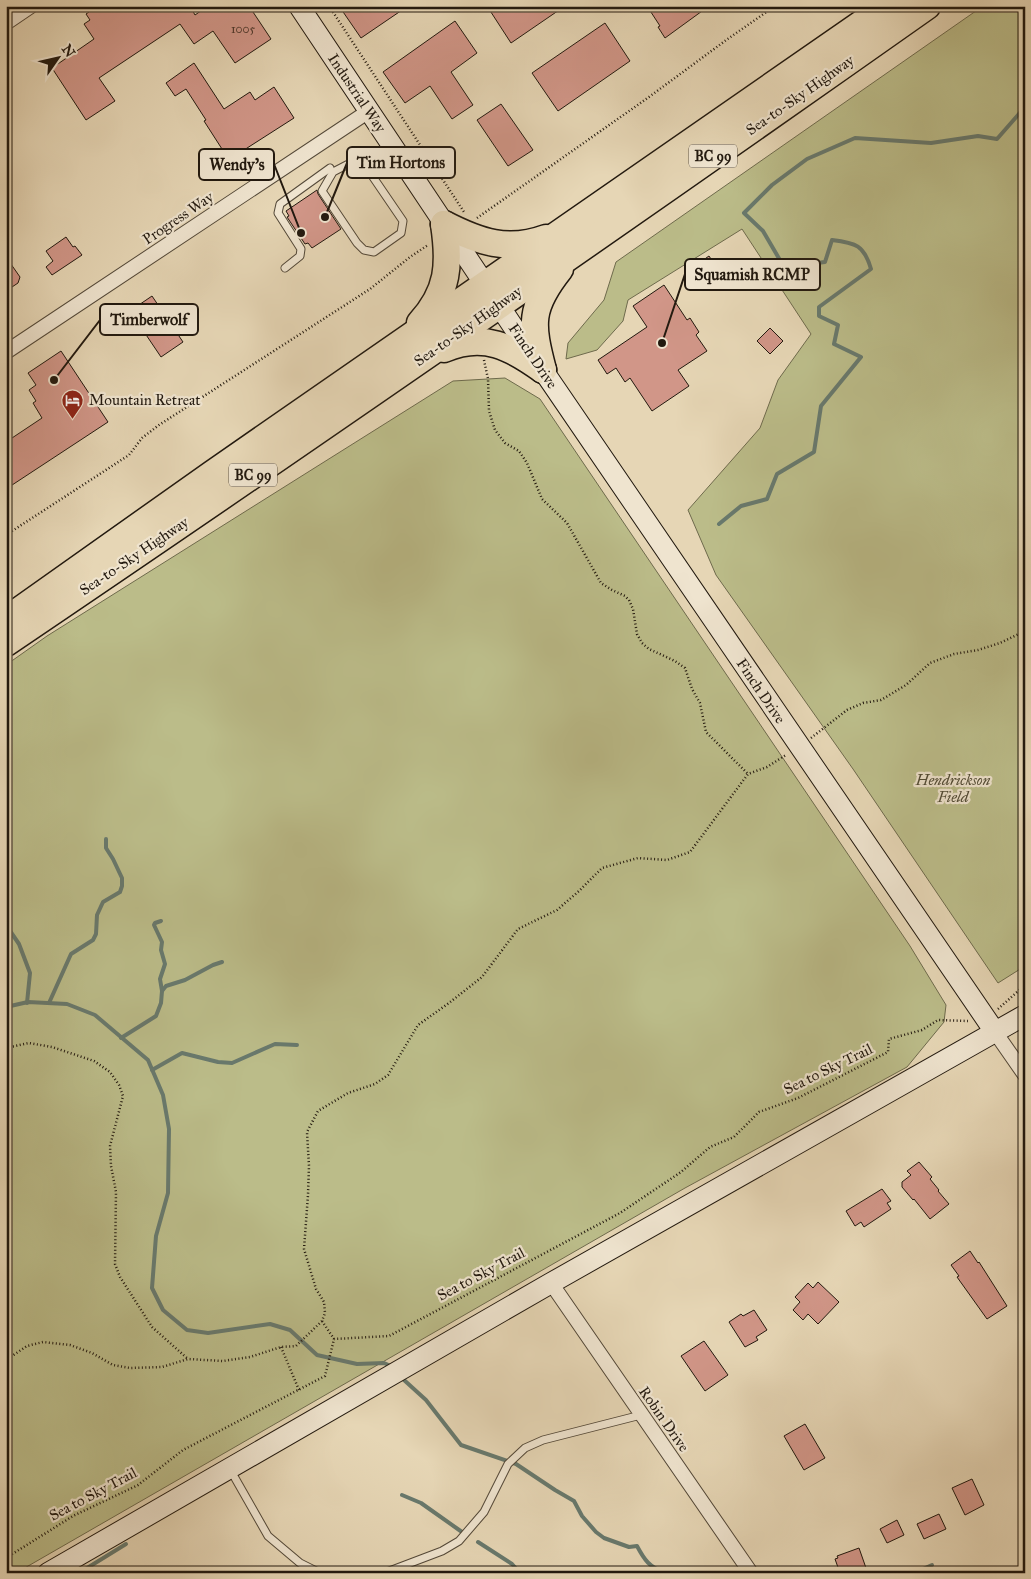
<svg xmlns="http://www.w3.org/2000/svg" width="1031" height="1579" viewBox="0 0 1031 1579" font-family="'IM FELL Great Primer',serif">
  <style>
    .green { fill: #bbbc89; stroke: #6e6a4c }
    .lines { fill: none; stroke-linecap: round; stroke-linejoin: round }
    .stream { stroke: #68796d; stroke-width: 4 }
    .building { fill: #d19688; stroke: #22190f }
    .lane-casing { stroke: #534838; stroke-width: 9 }
    .street-casing { stroke: #534838; stroke-width: 16 }
    .secondary-casing { stroke: #22190f; stroke-width: 22 }
    .highway-casing { stroke: #22190f; stroke-width: 29 }
    .path { stroke: #22190f; stroke-width: 2.5; stroke-dasharray: 1 2.5; stroke-linecap: butt }
    .lane { stroke: #efe4cf; stroke-width: 7 }
    .street { stroke: #efe4cf; stroke-width: 14 }
    .secondary { stroke: #efe4cf; stroke-width: 20 }
    .highway { stroke: #e6d6b5; stroke-width: 26 }
    .labels { text-anchor: middle; stroke-width: 4.5; stroke-linejoin: round; paint-order: stroke }
    .number-label { font-size: 12px; fill: #4e382d }
    .shield { fill: #efe4cf; stroke: #605649; stroke-width: 1 }
    .shield-label { font-size: 14px; font-weight: bold; fill: #22190f }
    .street-label { font-size: 15px; fill: #22190f; stroke: #efe4cf }
    .poi-label { font-size: 15px; fill: #22190f; stroke: #efe4cf; text-anchor: start }
    .park-label { font-size: 15px; font-style: italic; fill: #504a34; stroke: #efe4cf }
    .leader { fill: none; stroke: #22190f; stroke-width: 2 }
    .callout-dot { fill: #22190f; stroke: #efe4cf; stroke-width: 2 }
    .callout { fill: #efe4cf; stroke: #22190f; stroke-width: 2 }
    .callout-label { font-size: 16px; text-anchor: middle; font-weight: bold; fill: #22190f }
  </style>
  <rect width="100%" height="100%" fill="#e6d6b5"/>
  <filter id="stains"><feTurbulence type="fractalNoise" baseFrequency=".004" numOctaves="4"/><feColorMatrix values="0 0 0 0 .2 0 0 0 0 .09 0 0 0 0 .02 0 0 0 .5 -.17"/></filter>
  <radialGradient id="worn" r=".72"><stop offset=".6" stop-color="#630" stop-opacity="0"/><stop offset="1" stop-color="#630" stop-opacity=".3"/></radialGradient>
  <g class="green">
    <path d="M983 6H1025V966L998 983 853 769 716 575 688 510 760 428 778 380 811 334 742 229 628 300 623 321 597 350 566 359 568 343 604 300 616 262Z"/>
    <path d="M505 378 540 399 910 946 946 1005 944 1022 907 1067 685 1188 16 1573H6V665L47 636 453 381Z"/>
  </g>
  <g class="lines">
    <g class="stream">
      <path d="M719 524 741 506 767 499 777 474 814 452 821 406 861 357 834 344 838 325 819 316V307L871 269C864 245 856 243 832 240L825 262 784 267 763 231 744 213 772 185 807 159 855 138 931 143 978 136 997 139 1025 107"/>
      <path d="M161 921 155 923 154 925 162 942 161 950 165 964 160 979 162 991"/>
      <path d="M6 925 19 944 30 973 27 1003"/>
      <path d="M49 1003 71 954 93 940 96 934 97 915 103 902 120 892 122 886V878L113 859 106 848V839"/>
      <path d="M6 1007 28 1002 67 1004 95 1015 148 1060 163 1095 169 1129 168 1193 156 1236 152 1288 163 1310 187 1330 208 1333 270 1324 290 1330 317 1355 357 1364 384 1363 393 1367"/>
      <path d="M121 1038 156 1016 161 1003 162 991 166 986 185 980 213 965 222 962"/>
      <path d="M152 1070 182 1053 218 1062 232 1063 275 1044 297 1045"/>
      <path d="M404 1380 426 1400 461 1445 516 1464 555 1490 574 1501 582 1516 596 1532 604 1538 629 1547 637 1546C645 1561 649 1566 664 1573"/>
      <path d="M402 1495 421 1503 462 1532"/>
      <path d="M478 1542 512 1564 520 1573"/>
      <path d="M79 1573 126 1544"/>
      <path d="M914 1573 932 1565"/>
    </g>
  </g>
  <g class="building">
    <path d="M85 6H190L195 15 208 6H249L271 39 235 63 213 31 194 44 180 24 99 78 115 101 86 120 52 68 94 39 84 24 90 20 86 14 89 12Z"/>
    <path d="M339 6H408L361 38Z"/>
    <path d="M487 6H565L511 43Z"/>
    <path d="M647 6H709L665 38 658 27 660 26Z"/>
    <path d="M455 21 477 53 451 72 473 105 452 119 430 86 405 103 383 72Z"/>
    <path d="M605 23 630 61 558 111 532 73Z"/>
    <path d="M194 63 224 109 250 92 255 100 274 87 294 118 244 150 250 159 226 175 213 155 222 149 204 121 206 120 186 89 175 96 166 83Z"/>
    <path d="M501 104 533 150 508 166 477 120Z"/>
    <path d="M317 190 318 194 341 229 312 248 308 243 305 244 287 217 289 216 286 211Z"/>
    <path d="M66 237 73 247 75 246 82 255 52 275 46 267 53 261 46 251Z"/>
    <path d="M709 256 715 265 695 278 689 270Z"/>
    <path d="M6 257 20 277 18 283 6 291Z"/>
    <path d="M664 285 687 320 690 318 699 332 696 335 707 351 678 370 689 386 652 411 630 378 625 382 616 368 607 374 598 360 647 327 633 306Z"/>
    <path d="M152 296 183 342 161 357 130 311Z"/>
    <path d="M770 328 783 341 770 354 757 341Z"/>
    <path d="M61 351 108 422 6 489V442L42 418 33 403 36 401 29 390 36 385 28 373Z"/>
    <path d="M919 1162 932 1177 930 1179 939 1190 938 1191 949 1204 930 1219 914 1199 913 1200 902 1187V1182L911 1175 907 1171Z"/>
    <path d="M882 1189 891 1201 887 1203 891 1209 864 1227 861 1222 855 1226 846 1211Z"/>
    <path d="M970 1251 978 1263 979 1262 1007 1306 987 1319 957 1277 959 1276 951 1265Z"/>
    <path d="M818 1282 839 1302 818 1324 808 1314 803 1320 793 1310 800 1302 795 1297 808 1283 813 1288Z"/>
    <path d="M754 1310 767 1330 756 1337 758 1340 745 1347 729 1322 741 1314 743 1316Z"/>
    <path d="M704 1341 728 1375 705 1391 681 1356Z"/>
    <path d="M805 1424 825 1458 804 1470 784 1436Z"/>
    <path d="M972 1479 984 1505 965 1515 952 1488Z"/>
    <path d="M939 1514 946 1529 924 1539 917 1524Z"/>
    <path d="M897 1520 904 1535 887 1543 880 1529Z"/>
    <path d="M859 1548 866 1568 852 1573H840L835 1559 838 1558 837 1556Z"/>
  </g>
  <g class="lines">
    <defs>
      <g id="lane">
        <path d="M360 158 403 221 401 233 374 252 364 250 357 243 322 191 333 172Z"/>
        <path d="M285 268 300 256 301 249 278 213 280 204 330 168"/>
        <path d="M231 1471 268 1536 300 1563 320 1573"/>
        <path d="M384 1573 442 1551 459 1541 484 1512 508 1464 525 1448 543 1440 641 1415"/>
      </g>
      <g id="street">
        <path d="M6 23 31 6"/>
        <path d="M6 352 369 111"/>
        <path d="M995 1032 1025 1075"/>
        <path d="M551 1283 751 1573"/>
      </g>
      <g id="secondary">
        <path d="M299 6 512 325 995 1032"/>
        <path d="M48 1573 551 1283 1025 1015"/>
      </g>
      <g id="highway">
        <path d="M444 224C479 242 508 252 546 238"/>
        <path d="M420 323C449 291 450 264 444 224"/>
        <path d="M444 349C484 332 511 347 543 370"/>
        <path d="M543 370C531 324 529 308 560 269"/>
        <path d="M6 620 212 474 887 6"/>
        <path d="M6 643C315 434 622 221 927 6"/>
      </g>
    </defs>
    <use href="#lane" class="lane-casing"/>
    <use href="#street" class="street-casing"/>
    <use href="#secondary" class="secondary-casing"/>
    <use href="#highway" class="highway-casing"/>
    <g class="path">
      <path d="M329 6 464 212"/>
      <path d="M477 218 649 97 729 38 775 6"/>
      <path d="M484 360 488 379 489 411 495 430 505 443 519 451 527 463 542 499 567 523 601 583 612 590 625 596 629 600 633 609 637 634 642 643 649 649 675 661 685 668 692 689 700 703 706 732 748 774"/>
      <path d="M6 535 129 455 142 438 159 425 370 289 410 257 428 245"/>
      <path d="M811 738 847 710 863 703 881 700 906 685 930 663 954 654 978 650 1000 643 1025 631"/>
      <path d="M998 1009 1025 985"/>
      <path d="M6 1048 29 1043 52 1047 94 1061 110 1072 119 1085 123 1096 110 1146 111 1166 116 1192 115 1264 120 1277 152 1327 188 1359"/>
      <path d="M322 1321 334 1339"/>
      <path d="M281 1347 299 1390"/>
      <path d="M6 1362 9 1358 27 1346 43 1342 70 1345 92 1353 113 1365 130 1368 162 1367 188 1359 223 1361 250 1357 281 1347 296 1346 322 1321 325 1313 324 1302 316 1289 304 1249 308 1195 309 1166 307 1132 318 1111 348 1093 375 1084 388 1075 418 1025 449 1003 482 977 518 929 557 910 579 891 602 868 638 858 667 860 690 852 748 774 767 767 786 755"/>
      <path d="M6 1558 73 1516 138 1485 183 1450 325 1376 334 1339 389 1336 620 1213 681 1172 710 1147 734 1137 759 1112 798 1098 888 1052 889 1039 922 1030 938 1020 968 1021"/>
    </g>
    <use href="#lane" class="lane"/>
    <use href="#street" class="street"/>
    <use href="#secondary" class="secondary"/>
    <use href="#highway" class="highway"/>
  </g>
  <defs>
    <symbol id="hotel-pin" viewBox="-11 -11 22 30"><path d="M0 17L-7.5 6A9.5 9.5 0 1 1 7.5 6Z" fill="#8f2418" stroke="#efe4cf"/><path d="M-6-4.5h1.5V1H6V5H4.5V3h-9V5H-6ZM-4 0a1.8 1.8 0 1 1 3.6 0ZM.5 0V-2.5h3Q6-2.5 6 0Z" fill="#fff"/></symbol>
  </defs>
  <g fill-rule="evenodd">
    <use href="#hotel-pin" x="60" y="388" width="25" height="34"/>
  </g>
  <g class="labels">
    <g class="number-label">
      <text x="243" y="33">1005</text>
    </g>
    <g class="shield">
      <rect x="689" y="144.5" width="48" height="23" rx="4"/>
      <rect x="229" y="463.5" width="48" height="23" rx="4"/>
    </g>
    <g class="shield-label">
      <text x="713" y="161">BC 99</text>
      <text x="253" y="480">BC 99</text>
    </g>
    <g class="street-label">
      <text transform="translate(357 93) rotate(56)" y="5">Industrial Way</text>
      <text transform="translate(800 95) rotate(-35)" y="5">Sea-to-Sky Highway</text>
      <text transform="translate(178 218) rotate(-34)" y="5">Progress Way</text>
      <text transform="translate(468 326) rotate(-35)" y="5">Sea-to-Sky Highway</text>
      <text transform="translate(533 356) rotate(56)" y="5">Finch Drive</text>
      <text transform="translate(134 556) rotate(-34)" y="5">Sea-to-Sky Highway</text>
      <text transform="translate(761 691) rotate(56)" y="5">Finch Drive</text>
      <text transform="translate(828 1069) rotate(-26)" y="5">Sea to Sky Trail</text>
      <text transform="translate(481 1274) rotate(-28)" y="5">Sea to Sky Trail</text>
      <text transform="translate(664 1419) rotate(55)" y="5">Robin Drive</text>
      <text transform="translate(93 1494) rotate(-28)" y="5">Sea to Sky Trail</text>
    </g>
    <g class="poi-label">
      <text x="89" y="405">Mountain Retreat</text>
    </g>
    <g class="park-label">
      <text x="953" y="785">Hendrickson<tspan x="953" dy="17">Field</tspan></text>
    </g>
  </g>
  <path class="leader" d="M325 217L347 163M301 233L274 164M662 343L685 274M54 380L100 320"/>
  <g class="callout-dot">
    <circle cx="325" cy="217" r="5"/>
    <circle cx="301" cy="233" r="5"/>
    <circle cx="662" cy="343" r="5"/>
    <circle cx="54" cy="380" r="5"/>
  </g>
  <g class="callout">
    <rect x="347" y="147" width="108" height="31" rx="5"/>
    <rect x="199" y="149" width="75" height="31" rx="5"/>
    <rect x="685" y="259" width="135" height="31" rx="5"/>
    <rect x="100" y="304" width="98" height="31" rx="5"/>
  </g>
  <g class="callout-label">
    <text x="401" y="168">Tim Hortons</text>
    <text x="237" y="170">Wendy's</text>
    <text x="752" y="280">Squamish RCMP</text>
    <text x="149" y="325">Timberwolf</text>
  </g>
  <rect width="1031" height="1579" fill="none" stroke="#e6d6b5" stroke-width="25"/>
  <rect x="8" y="8" width="1016" height="1564" fill="none" stroke="#22190f" stroke-width="2.5"/>
  <rect x="12" y="12" width="1006" height="1554" fill="none" stroke="#22190f"/>
  <g transform="translate(58 58) rotate(56)" stroke="#efe4cf" stroke-width="4" paint-order="stroke">
  <path d="M0-4L9 19L0 12L-9 19Z" fill="#22190f"/>
  <text y="-8" font-size="14" font-weight="bold" text-anchor="middle" fill="#22190f">N</text>
  </g>
  <rect width="100%" height="100%" filter="url(#stains)"/>
  <rect width="100%" height="100%" fill="url(#worn)"/>
</svg>
